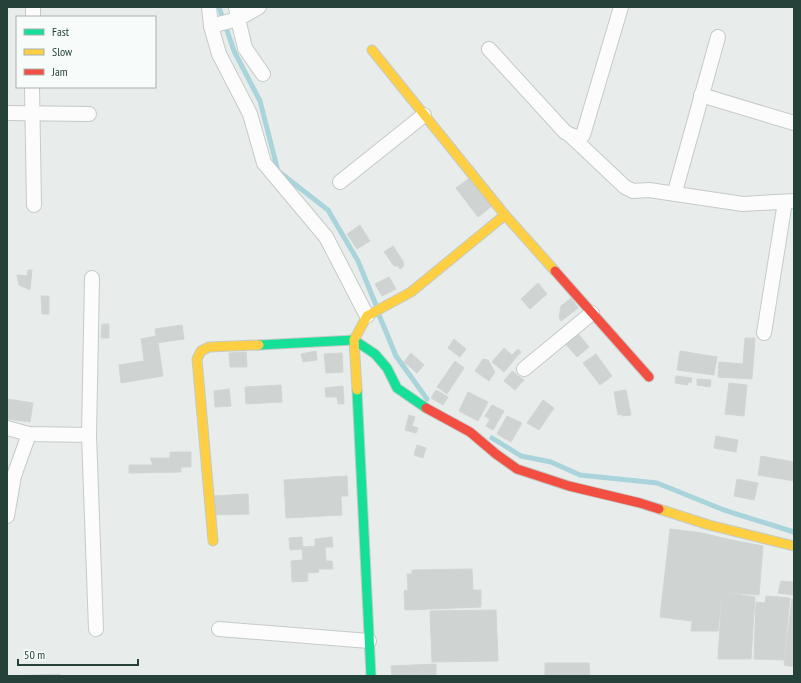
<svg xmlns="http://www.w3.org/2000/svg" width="801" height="683" viewBox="0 0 801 683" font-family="'PT Sans Narrow',sans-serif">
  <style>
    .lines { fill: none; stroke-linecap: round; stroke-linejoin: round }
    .stream { stroke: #a9d4db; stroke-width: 5 }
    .building { fill: #cfd4d2; stroke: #d1d6d4 }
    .street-casing { stroke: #c5cac8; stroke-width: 16 }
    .fast-casing { stroke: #c3cbc8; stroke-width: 11 }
    .slow-casing { stroke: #c3cbc8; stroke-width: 11 }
    .jam-casing { stroke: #c3cbc8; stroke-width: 11 }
    .street { stroke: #fcfcfc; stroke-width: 14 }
    .fast { stroke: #16e098; stroke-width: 9 }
    .slow { stroke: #ffcf43; stroke-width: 9 }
    .jam { stroke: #f24e42; stroke-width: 9 }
  </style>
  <rect width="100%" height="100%" fill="#e8edeb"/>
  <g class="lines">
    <g class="stream">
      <path d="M219 7 234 51 260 101 278 171 328 210 358 261 376 305"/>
      <path d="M379 315 396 356 427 399"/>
      <path d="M492 438 521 456 551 462 580 475 657 483 724 510 794 532"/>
    </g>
  </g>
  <g class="building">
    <path d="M471 177 492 206 478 217 456 188Z"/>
    <path d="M360 225 370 241 357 249 347 234Z"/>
    <path d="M393 246 403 261 404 266 400 269 398 266H394L384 252Z"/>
    <path d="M28 270H32L30 290 19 285 17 275 27 276Z"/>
    <path d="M389 277 396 289 382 296 375 284Z"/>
    <path d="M538 283 547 294 530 309 521 299Z"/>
    <path d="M41 296H49V314H42Z"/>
    <path d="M571 298 578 308 561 321 559 317 561 306Z"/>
    <path d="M102 324H109V338H101Z"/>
    <path d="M182 325 184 339 142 345 141 339 156 336 155 329Z"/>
    <path d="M576 331 589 347 577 357 563 341Z"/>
    <path d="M745 338H755L752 379 718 377 719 362 743 364Z"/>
    <path d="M454 339 466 349 460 357 448 348Z"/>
    <path d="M158 343 163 376 121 383 119 365 144 361 142 345Z"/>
    <path d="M504 348 512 355 518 349 521 352 504 372 492 362Z"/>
    <path d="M316 351 317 360 303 362 301 354Z"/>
    <path d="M680 351 717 357 714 375 677 370Z"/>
    <path d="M246 352 247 367H230L229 353Z"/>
    <path d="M342 353 343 372 326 373 324 354Z"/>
    <path d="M411 353 424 365 417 373 404 362Z"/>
    <path d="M596 354 612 376 600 385 583 363Z"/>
    <path d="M483 359 488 360 495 372 489 381 475 371Z"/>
    <path d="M455 361 464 368 447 394 437 387Z"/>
    <path d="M512 371 524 380 515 390 504 381Z"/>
    <path d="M676 376 692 378 691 383 688 382V385L675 383Z"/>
    <path d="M697 379 711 380 710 387 697 385Z"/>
    <path d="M729 383 747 385 744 416 725 414Z"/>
    <path d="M281 385 282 402 246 404 245 387Z"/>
    <path d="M343 386 344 404H338L337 397H326L325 388Z"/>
    <path d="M229 389 231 406 215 407 214 391Z"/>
    <path d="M436 390 448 397 443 405 431 398Z"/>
    <path d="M626 390 631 415 622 416V414L618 415 614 392Z"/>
    <path d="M468 392 488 402 478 421 459 411Z"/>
    <path d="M7 399 33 403 30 422 7 419Z"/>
    <path d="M543 400 554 408 539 430 527 423Z"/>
    <path d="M492 405 504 411 493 430 486 426 490 419 485 416Z"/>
    <path d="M409 415 415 417 412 426 418 428 416 433 405 430Z"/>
    <path d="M507 416 522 423 511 442 497 434Z"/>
    <path d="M716 436 738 440 736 452 714 448Z"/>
    <path d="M417 445 426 448 423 458 414 455Z"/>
    <path d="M170 452H191V467H181V472L129 473V465H153L150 458H170Z"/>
    <path d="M761 456 794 462V481L758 475Z"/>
    <path d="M347 476 348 496H341L342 515 286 518 284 480Z"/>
    <path d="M737 479 758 483 754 500 734 496Z"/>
    <path d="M248 494 249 514 213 515 212 496Z"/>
    <path d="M670 529 702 533 692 621 660 617Z"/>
    <path d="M702 533 727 539 718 631H691Z"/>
    <path d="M302 537 303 547 315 546V539L332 537 333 547H325L326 561H332L333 569H318L319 572 307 573 308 581 292 582 291 561 303 560 302 549 290 550 289 538Z"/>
    <path d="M727 539 763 546 759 595 722 592Z"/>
    <path d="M472 569 473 590H481V607L405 610 404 591 408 590 407 574H412V570Z"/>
    <path d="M781 581 794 582 793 595 778 593Z"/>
    <path d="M722 592 755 597 751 659H718Z"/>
    <path d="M766 596 790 598 784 660 754 659 756 602 765 603Z"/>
    <path d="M792 599H794V667L784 665Z"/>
    <path d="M496 610 498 661 432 662 430 611Z"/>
    <path d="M545 663H589L590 676H545Z"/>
    <path d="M436 664V676H392L391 666Z"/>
    <path d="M60 674V676H7Z"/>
  </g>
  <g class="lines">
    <defs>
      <g id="street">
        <path d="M209 7 211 26 219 54 250 114 264 163 326 237 367 316"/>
        <path d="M236 7 238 19 245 48 263 74"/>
        <path d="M33 17V7"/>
        <path d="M211 26 238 19 259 7"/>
        <path d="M489 49 565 132C572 136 576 138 583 135L621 7"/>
        <path d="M32 87 34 205"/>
        <path d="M701 95 794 123"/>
        <path d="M7 113 89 114"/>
        <path d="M571 136 625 187 633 191 649 190 743 204 794 201"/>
        <path d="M340 182 424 115"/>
        <path d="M676 188 718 37"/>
        <path d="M92 278 89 435 96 629"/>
        <path d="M764 333 785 202"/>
        <path d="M524 369 592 313"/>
        <path d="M7 428 29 434 89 435"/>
        <path d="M7 516 14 476 29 434"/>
        <path d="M219 629 369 641"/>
      </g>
      <g id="fast">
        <path d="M259 345 354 340 375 354 387 368 397 388 426 408"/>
        <path d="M357 390 371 676"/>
      </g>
      <g id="slow">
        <path d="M372 50 505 215 555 271"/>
        <path d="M357 390 354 340 367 316 411 292 505 215"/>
        <path d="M659 509 709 525 794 546"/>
        <path d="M213 541 197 359 201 351 209 347 259 345"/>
      </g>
      <g id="jam">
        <path d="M555 271 649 377"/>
        <path d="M426 408 470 432 496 454 517 469 569 486 640 503 659 509"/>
      </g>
    </defs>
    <use href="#street" class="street-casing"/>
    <use href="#fast" class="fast-casing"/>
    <use href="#slow" class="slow-casing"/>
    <use href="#jam" class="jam-casing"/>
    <use href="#street" class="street"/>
    <use href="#fast" class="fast"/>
    <use href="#slow" class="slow"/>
    <use href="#jam" class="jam"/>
  </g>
  <rect width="801" height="683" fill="none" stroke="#24423a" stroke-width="16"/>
  <rect x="16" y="16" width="140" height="72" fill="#f7fbf9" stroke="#a3b1ad"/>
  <rect x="24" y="29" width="20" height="6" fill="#16e098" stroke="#a3b1ad"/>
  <text x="52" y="36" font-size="12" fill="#24423a">Fast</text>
  <rect x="24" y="49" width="20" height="6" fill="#ffcf43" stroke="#a3b1ad"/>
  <text x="52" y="56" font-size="12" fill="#24423a">Slow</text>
  <rect x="24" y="69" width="20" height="6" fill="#f24e42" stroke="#a3b1ad"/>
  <text x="52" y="76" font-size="12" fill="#24423a">Jam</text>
  <path d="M18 659v6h120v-6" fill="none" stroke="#24423a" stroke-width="2"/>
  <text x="24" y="659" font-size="12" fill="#24423a" stroke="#f7fbf9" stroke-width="3" paint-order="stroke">50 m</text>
</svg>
